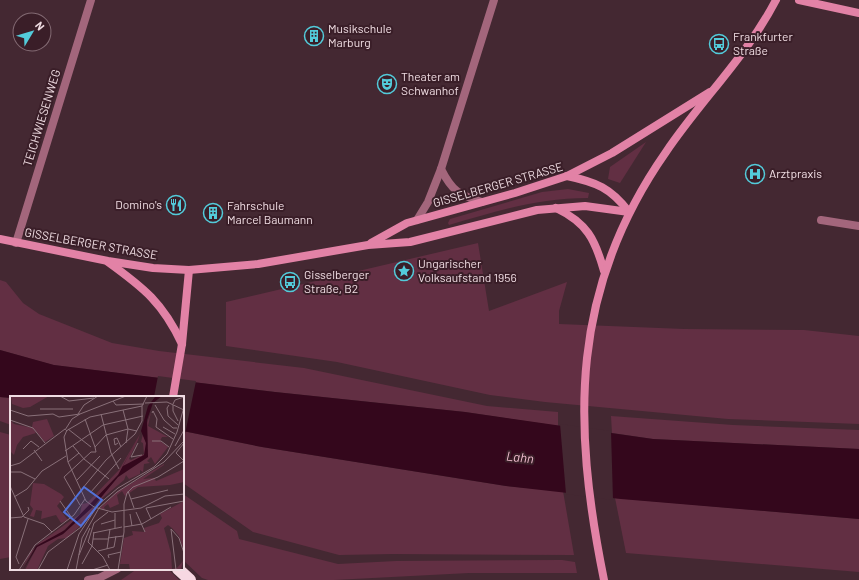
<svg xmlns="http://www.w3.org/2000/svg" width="859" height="580" viewBox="0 0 859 580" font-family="Barlow,sans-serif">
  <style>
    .green { fill: #622f43 }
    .water { fill: #34071c }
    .pier { fill: #442832 }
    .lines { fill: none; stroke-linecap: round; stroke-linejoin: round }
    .street { stroke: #a3667c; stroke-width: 8 }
    .secondary { stroke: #e282a6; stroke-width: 8 }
    .highway { stroke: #f7d8e2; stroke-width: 12 }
    .labels { text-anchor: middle; stroke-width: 4; stroke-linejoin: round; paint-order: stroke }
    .poi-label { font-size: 12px; fill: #f0dde3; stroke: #3a1e28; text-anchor: start }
    .street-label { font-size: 12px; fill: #f0dde3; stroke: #3a1e28 }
    .water-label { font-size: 13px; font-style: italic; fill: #f2bfd0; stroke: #3a1e28 }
    .inset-road { fill: none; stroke: #897079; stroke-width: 1 }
    .view { fill: #5272db; fill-opacity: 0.15; stroke: #5272db; stroke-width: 2 }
    .inset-edge { fill: none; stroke: #f0dde3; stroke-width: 2 }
  </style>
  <rect width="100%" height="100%" fill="#442832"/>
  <g class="green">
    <path d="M646 142 620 183 608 179 610 167Z"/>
    <path d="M568 189 589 193 588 198C537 198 498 211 449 225L448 223 450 219 542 192Z"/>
    <path d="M478 243 489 311 567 282 559 311V324L684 329 804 330 859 336V424L728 419 545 402 490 395 337 362 226 346V302Z"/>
    <path d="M0 280 6 282 23 303 39 314 112 343 159 351 304 368 487 406 558 412V426L465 412 275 392 53 365 0 350Z"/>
    <path d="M0 397 11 398V425L0 421Z"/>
    <path d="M611 416 733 425 859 430V449L653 439 612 433Z"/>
    <path d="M183 431 262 447 506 486 563 491 574 555 393 554 339 555 253 532 183 483Z"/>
    <path d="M0 432 11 435V557L0 559Z"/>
    <path d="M183 494 237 531 239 539 338 564 396 561 562 560 575 562 577 573H469L334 580H208L202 578 183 560Z"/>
    <path d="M615 498 859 519V572L626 553Z"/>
    <path d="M137 569H168L179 580H121Z"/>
  </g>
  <path class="water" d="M0 350 54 365 275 392 465 412 653 439 859 449V519L621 499 506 486 262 447 183 431V397L11 398 0 397Z"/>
  <g class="pier">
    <path d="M158 376 196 381 185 434 183 433V397H154Z"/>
    <path d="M560 424 611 431 613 500 566 494Z"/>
  </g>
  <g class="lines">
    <g class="street">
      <path d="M441 169C452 191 459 195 482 202"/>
      <path d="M417 220 428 202 441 169 494 0"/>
      <path d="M821 220 859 226"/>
      <path d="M16 243 91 0"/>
      <path d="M88 580 99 578 117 569"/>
    </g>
    <g class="secondary">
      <path d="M799 0 859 13"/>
      <path d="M567 176C596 182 611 188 629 212"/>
      <path d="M556 208C587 223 595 239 604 271"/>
      <path d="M0 239 108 261 153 268 189 270 258 264 368 245 410 242 537 210 585 206 629 212"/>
      <path d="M371 243 407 223 515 193 567 176 612 153 710 92"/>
      <path d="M108 262C144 288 163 303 182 344"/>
      <path d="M173 397 182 344 189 270"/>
      <path d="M604 580C572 422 570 289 666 152 701 100 747 56 776 0"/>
    </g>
    <path class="highway" d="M178 569 190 580"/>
  </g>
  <defs>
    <symbol id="building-ring" viewBox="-11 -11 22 22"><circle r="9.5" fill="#3a1e28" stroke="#53cbda" stroke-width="1.5"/><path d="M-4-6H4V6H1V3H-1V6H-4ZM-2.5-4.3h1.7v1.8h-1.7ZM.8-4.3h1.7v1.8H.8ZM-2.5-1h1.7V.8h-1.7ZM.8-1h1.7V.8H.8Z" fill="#53cbda"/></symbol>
    <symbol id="bus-ring" viewBox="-11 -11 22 22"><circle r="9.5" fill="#3a1e28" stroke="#53cbda" stroke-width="1.5"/><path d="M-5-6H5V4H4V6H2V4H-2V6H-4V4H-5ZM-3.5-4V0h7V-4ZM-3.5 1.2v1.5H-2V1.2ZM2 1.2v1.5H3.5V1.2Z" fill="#53cbda"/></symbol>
    <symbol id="theatre-ring" viewBox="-11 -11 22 22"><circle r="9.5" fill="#3a1e28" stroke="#53cbda" stroke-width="1.5"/><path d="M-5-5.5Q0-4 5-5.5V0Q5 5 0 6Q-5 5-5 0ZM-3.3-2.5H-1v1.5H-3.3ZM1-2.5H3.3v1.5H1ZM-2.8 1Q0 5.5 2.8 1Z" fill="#53cbda"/></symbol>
    <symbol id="hospital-ring" viewBox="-11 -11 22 22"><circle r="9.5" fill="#3a1e28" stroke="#53cbda" stroke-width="1.5"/><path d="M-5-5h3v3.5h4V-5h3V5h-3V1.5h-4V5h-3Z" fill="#53cbda"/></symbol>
    <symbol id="restaurant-ring" viewBox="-11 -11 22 22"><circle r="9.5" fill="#3a1e28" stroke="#53cbda" stroke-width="1.5"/><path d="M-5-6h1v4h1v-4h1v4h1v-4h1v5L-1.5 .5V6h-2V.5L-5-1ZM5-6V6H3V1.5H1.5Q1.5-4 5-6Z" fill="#53cbda"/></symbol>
    <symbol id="sight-ring" viewBox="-11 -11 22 22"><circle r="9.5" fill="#3a1e28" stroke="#53cbda" stroke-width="1.5"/><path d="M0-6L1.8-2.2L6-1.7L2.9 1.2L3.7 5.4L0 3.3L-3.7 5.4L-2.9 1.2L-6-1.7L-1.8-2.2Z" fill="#53cbda"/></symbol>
  </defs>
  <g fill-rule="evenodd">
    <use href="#building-ring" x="303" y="25" width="22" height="22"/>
    <use href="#bus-ring" x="708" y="33" width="22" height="22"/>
    <use href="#theatre-ring" x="376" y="73" width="22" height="22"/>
    <use href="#hospital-ring" x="744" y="163" width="22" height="22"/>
    <use href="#restaurant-ring" x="165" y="194" width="22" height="22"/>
    <use href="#building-ring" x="202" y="202" width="22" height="22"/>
    <use href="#sight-ring" x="393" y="260" width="22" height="22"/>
    <use href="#bus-ring" x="279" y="271" width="22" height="22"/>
  </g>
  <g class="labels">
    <g class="poi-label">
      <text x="328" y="33">Musikschule<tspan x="328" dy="14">Marburg</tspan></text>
      <text x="733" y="41">Frankfurter<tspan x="733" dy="14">Straße</tspan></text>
      <text x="401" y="81">Theater am<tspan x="401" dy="14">Schwanhof</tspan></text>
      <text x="769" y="178">Arztpraxis</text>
      <text x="162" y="209" text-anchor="end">Domino's</text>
      <text x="227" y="210">Fahrschule<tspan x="227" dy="14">Marcel Baumann</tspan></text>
      <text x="418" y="268">Ungarischer<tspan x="418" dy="14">Volksaufstand 1956</tspan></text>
      <text x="304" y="279">Gisselberger<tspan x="304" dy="14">Straße, B2</tspan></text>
    </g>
    <g class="street-label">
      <text transform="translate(42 118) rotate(-73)" y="4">TEICHWIESENWEG</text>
      <text transform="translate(498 185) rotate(-16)" y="4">GISSELBERGER STRASSE</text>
      <text transform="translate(91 244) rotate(10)" y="4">GISSELBERGER STRASSE</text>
    </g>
    <g class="water-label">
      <text transform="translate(520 457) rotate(6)" y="5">Lahn</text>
    </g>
  </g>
  <g transform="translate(10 396)">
    <rect width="174" height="174" fill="#442832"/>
    <path d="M1 0H39L20 11 13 12 2 8ZM141 16 138 30 158 41H152L150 45 158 51 145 68 141 61 137 65 140 67 134 68 133 76 130 74V78L119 83 116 79 114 84 83 110 108 81 138 61 137 27ZM37 23 44 40 35 46 22 31 23 26ZM0 24 4 28 23 32 26 37 13 41 7 49 4 59 0 55ZM130 38 128 44 119 63 121 64 134 58 133 47 131 46 133 38 138 53 135 55 138 56 135 62 120 67V70L108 79 82 107 50 138 26 150 11 174 20 157 29 147 70 118 72 108 77 107 109 74ZM154 68V69L133 83 144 82 146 85 174 73V86L160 89 128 91 115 100 112 95 107 99 109 108 100 112 98 108 94 111 95 114 90 112 107 96ZM23 87 34 88 51 98 54 101 47 110 58 124 51 127 46 119 31 123 32 115 26 114 24 121 20 120 23 113 20 109ZM174 105V155L169 140 162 132 158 129 154 132 161 157 162 173 167 172 173 165 171 174H120L119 168H110L114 142 123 139 122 135 135 136 134 132 149 127 152 122 150 118ZM82 111 85 113 70 130 57 142 48 143 38 150 27 174H15L27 151 53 138Z" fill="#622f43"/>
    <path d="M152 0 143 7 137 24 138 61 108 81 84 110 53 138 27 151 13 174 26 150 55 134 108 79 131 36 113 70 134 59 136 47 131 35 138 10 145 1Z" fill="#34071c"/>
    <path class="inset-road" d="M50 0 59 5 84 2M103 5 106 9 134 8M135 7 157 6 174 14M163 8 165 4 174 1M145 9 154 24 163 32H167M159 9 157 12 158 20 168 29M163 9V15L168 25M30 13H63M0 14 18 20 43 18 49 21 70 18M113 14 118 33 116 47M142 17 143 15 147 23 146 31 163 43M68 18 74 9 88 0M91 18 101 57 109 73M75 23 85 51 86 56H81M0 24 23 32 35 47M153 31 165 38M58 33 81 51M55 34 62 23 70 18 116 0M57 34 54 41 58 66 76 105 84 111 102 116 131 112 155 100 174 98M56 35 80 21 132 10 137 0M142 45H151L159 51M108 47 105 49 104 43 107 42 111 51M128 47 121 61 132 59M174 47 166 57 174 65M63 50 74 63 99 83M165 50 174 34M85 51 96 39 118 33 127 35M13 53 21 45 29 51M24 54 32 65M55 55 93 29 133 20M58 66 69 57M0 70 10 67 55 33M0 76H11L25 83M67 84 90 60M0 90 14 121 34 128 42 136M72 93 96 64 125 38 132 25V10M118 95 124 112M80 97 111 62M4 101 17 93 32 75 56 60M121 103 158 94M50 105 62 122M70 109 54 81 81 56M136 112 174 105M136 112 141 123M98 116 84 127 78 146 93 161 100 174M126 116 135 136M105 117V132M120 118 122 130M0 122 12 121 19 114 18 111M91 128 105 124M114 131 132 128 161 111M83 137 112 131M98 142 113 140M83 143H98M97 153 100 133M88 155 104 151 106 140M69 159 80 132M99 162 98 159 111 156M9 168 6 161 18 123M72 168 82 150 84 136M9 174 25 149 64 119 75 103M28 174 38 156 71 131M57 174 69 138 88 109 108 92 144 71 157 58 167 36 174 11M66 174 72 142 89 112 107 96 154 66 174 45M82 174 98 169M108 174 114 136V108L117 97 123 91 148 81 174 65M166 174 161 133 169 142 174 157"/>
    <path class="view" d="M74 91 92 104 71 130 54 116Z"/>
    <rect width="174" height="174" class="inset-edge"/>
  </g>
  <g transform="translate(32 32) rotate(52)"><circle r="19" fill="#3a1e28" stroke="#836a73"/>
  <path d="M0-3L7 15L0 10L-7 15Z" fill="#53cbda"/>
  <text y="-6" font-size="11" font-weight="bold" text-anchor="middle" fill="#f0dde3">N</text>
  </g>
</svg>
